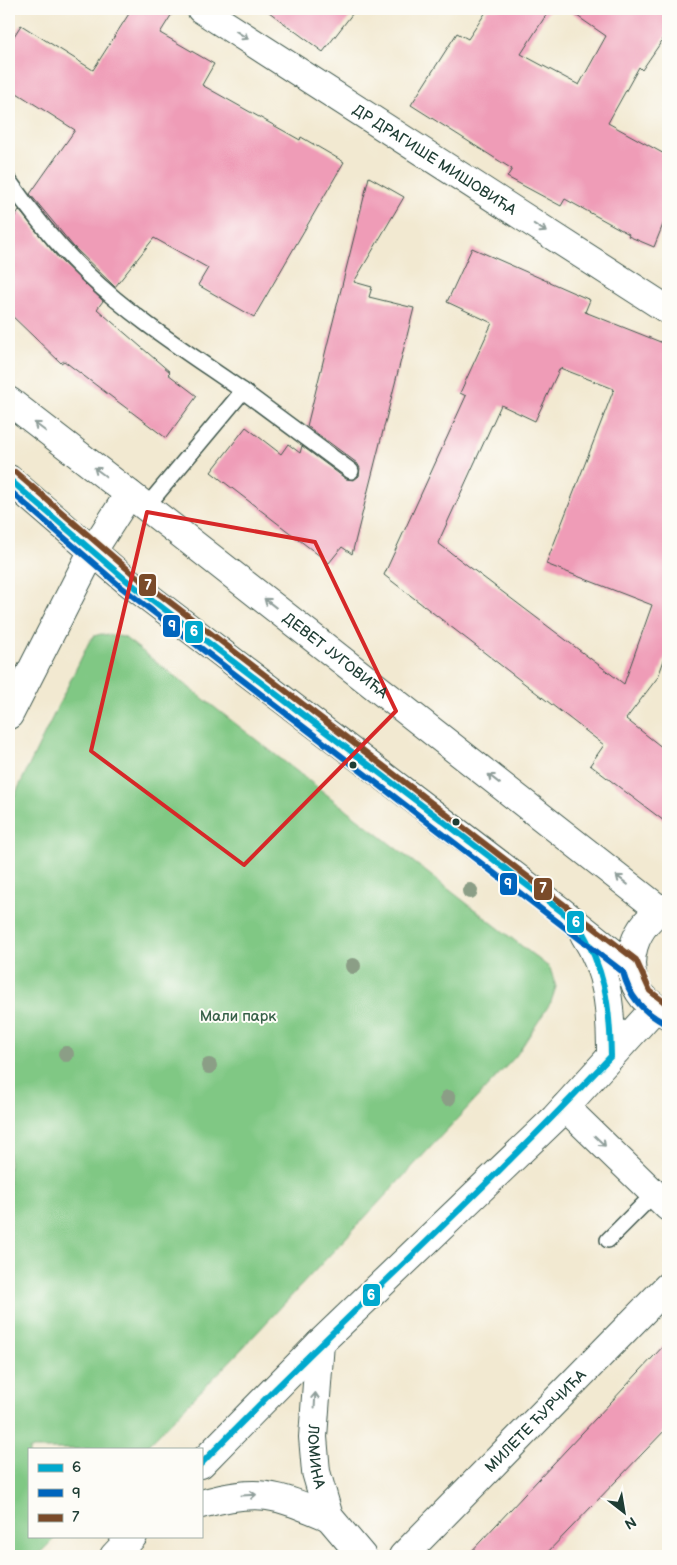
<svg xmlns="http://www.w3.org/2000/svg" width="677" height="1565" viewBox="0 0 677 1565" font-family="'Balsamiq Sans',sans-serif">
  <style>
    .green { fill: #80c884; stroke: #50825c }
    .building { fill: #ef9cb7; fill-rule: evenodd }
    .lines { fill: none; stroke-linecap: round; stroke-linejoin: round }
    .lane-casing { stroke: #3f574c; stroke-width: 18 }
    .street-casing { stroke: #3f574c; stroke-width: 30 }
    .lane { stroke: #fff; stroke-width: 15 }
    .street { stroke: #fff; stroke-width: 28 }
    .bus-1-casing { stroke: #fdfcf7; stroke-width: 10 }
    .bus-2-casing { stroke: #fdfcf7; stroke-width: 10 }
    .bus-3-casing { stroke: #fdfcf7; stroke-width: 10 }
    .bus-1 { stroke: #00a9ce; stroke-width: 6 }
    .bus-2 { stroke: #0065bd; stroke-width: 6 }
    .bus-3 { stroke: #7a4b2a; stroke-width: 6 }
    .tree { fill: #8b9e86 }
    .oneway { stroke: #8f9e9a }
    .marked { fill: none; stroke: #d62828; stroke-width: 4; stroke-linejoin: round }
    .bus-dot { fill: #1f3d34; stroke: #fdfcf7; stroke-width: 2 }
    .labels { text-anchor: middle; stroke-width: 4; stroke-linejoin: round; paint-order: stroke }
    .street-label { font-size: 15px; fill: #1f3d34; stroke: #fdfcf7 }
    .park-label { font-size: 15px; fill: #376048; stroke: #fdfcf7 }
    .line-badge { stroke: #fdfcf7; stroke-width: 2 }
    .badge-label { font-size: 14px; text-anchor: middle; font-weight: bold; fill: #fff }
  </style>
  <rect width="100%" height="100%" fill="#fdfcf7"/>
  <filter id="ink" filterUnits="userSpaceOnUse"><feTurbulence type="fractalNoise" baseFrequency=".02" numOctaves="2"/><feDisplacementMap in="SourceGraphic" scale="10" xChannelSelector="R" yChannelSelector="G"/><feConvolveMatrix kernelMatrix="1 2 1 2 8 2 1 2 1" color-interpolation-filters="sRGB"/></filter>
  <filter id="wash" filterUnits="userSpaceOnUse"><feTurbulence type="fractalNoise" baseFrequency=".0096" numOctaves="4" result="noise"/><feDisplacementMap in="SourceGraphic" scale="20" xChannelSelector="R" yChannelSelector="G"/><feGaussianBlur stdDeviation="1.12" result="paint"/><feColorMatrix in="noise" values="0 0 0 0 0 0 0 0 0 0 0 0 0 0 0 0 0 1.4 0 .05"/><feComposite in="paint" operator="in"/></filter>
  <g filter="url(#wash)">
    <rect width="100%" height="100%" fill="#f2e9d1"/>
    <path class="green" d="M101 634 124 637 550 968 556 987 551 1002 516 1056 238 1353 144 1449H29V1536H57L37 1556H9V807L89 642 94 636Z"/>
    <g id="blocks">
      <g class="building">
        <path d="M132 9H175L160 33 214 64 202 85 300 140 301 137 344 162 254 317 198 285 208 268 154 238 115 287 73 246 30 194 75 130 9 88V44L21 25 93 70Z"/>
        <path d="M265 9H356L323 52Z"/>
        <path d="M488 9H550L521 54 579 85 606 36 567 9H668V32L642 70 639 67 608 123 668 156V212L654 247 628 236 629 234 565 199 561 206 507 177 512 169 411 105 457 33 468 39Z"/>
        <path d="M369 177 404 197 354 282 372 287 369 297 414 308 352 554 342 547 329 563 211 472 246 427 281 454 288 444 300 453 302 446 346 479 354 480 359 476 360 468 357 463 307 426Z"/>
        <path d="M19 210 59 259 103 301 97 309 170 372 168 374 197 396 166 438 64 361 61 363 9 313V225Z"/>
        <path d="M472 248 590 300 585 312 668 345V649L658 677 626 719 668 752V824L590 765 604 745 384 575 466 396 460 393 492 323 447 302ZM560 368 614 389 546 564 652 605 624 684 438 543 501 405 535 421Z"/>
        <path d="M668 1341V1427L544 1556H467Z"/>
      </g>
    </g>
  </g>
  <g filter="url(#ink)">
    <use href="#blocks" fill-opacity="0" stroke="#3f574c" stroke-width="1"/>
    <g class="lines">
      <defs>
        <g id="lane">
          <path d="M9 181C32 214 58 246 87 274 134 319 190 354 243 391L146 507"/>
          <path d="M243 391 351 471"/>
          <path d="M608 1240 654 1194"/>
        </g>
        <g id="street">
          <path id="s1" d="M201 9 668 310"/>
          <path id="s2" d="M9 401 181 534 660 910"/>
          <path d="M9 479 126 580 562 912 631 967"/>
          <path d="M9 715 92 552 129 494"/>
          <path d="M668 907C634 921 619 967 643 997 650 1005 659 1010 668 1015"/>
          <path d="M584 934C609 972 611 1012 611 1056"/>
          <path d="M565 1107 668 1207"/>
          <path id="s3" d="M320 1343 313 1437 316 1472 329 1517 362 1556"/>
          <path d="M201 1464 320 1343 555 1118 655 1008"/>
          <path d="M201 1504C259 1488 275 1494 329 1517"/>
          <path d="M114 1556 133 1536"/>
          <path id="s4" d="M403 1556 668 1286"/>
        </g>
      </defs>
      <use href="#lane" class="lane-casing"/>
      <use href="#street" class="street-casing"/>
      <use href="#lane" class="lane"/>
      <use href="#street" class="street"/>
      <defs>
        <path id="bus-1" d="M9 479 126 580 578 924C605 969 610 1004 611 1056 479 1197 335 1325 201 1464"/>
        <path id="bus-2" d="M9 490 121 587 623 972C629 996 642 1011 664 1023"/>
        <path id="bus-3" d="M15 472 132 573 636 960 650 991 668 1005"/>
      </defs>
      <use href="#bus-1" class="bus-1-casing"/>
      <use href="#bus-2" class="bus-2-casing"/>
      <use href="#bus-3" class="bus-3-casing"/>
      <use href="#bus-1" class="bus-1"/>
      <use href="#bus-2" class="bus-2"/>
      <use href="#bus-3" class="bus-3"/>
    </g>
    <g class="tree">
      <circle cx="470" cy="891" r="8"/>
      <circle cx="353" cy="966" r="8"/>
      <circle cx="66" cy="1054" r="8"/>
      <circle cx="209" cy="1066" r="8"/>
      <circle cx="448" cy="1098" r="8"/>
    </g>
    <defs><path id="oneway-shaft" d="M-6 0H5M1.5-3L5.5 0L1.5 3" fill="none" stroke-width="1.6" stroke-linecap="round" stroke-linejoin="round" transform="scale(1.25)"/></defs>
    <g class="oneway">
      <use href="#oneway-shaft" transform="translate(242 35) rotate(33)"/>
      <use href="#oneway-shaft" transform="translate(540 228) rotate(33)"/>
      <use href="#oneway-shaft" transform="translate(40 427) rotate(-143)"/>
      <use href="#oneway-shaft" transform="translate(100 472) rotate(-143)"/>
      <use href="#oneway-shaft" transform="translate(270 603) rotate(-142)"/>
      <use href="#oneway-shaft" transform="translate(494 779) rotate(-142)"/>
      <use href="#oneway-shaft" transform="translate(622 880) rotate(-142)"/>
      <use href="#oneway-shaft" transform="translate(600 1141) rotate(44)"/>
      <use href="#oneway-shaft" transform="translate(315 1400) rotate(-87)"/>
      <use href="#oneway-shaft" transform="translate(249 1495) rotate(-3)"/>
    </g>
  </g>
  <path class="marked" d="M147 512 315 542 396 711 244 865 91 751Z"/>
  <g class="bus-dot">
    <circle cx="353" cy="765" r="4.5"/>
    <circle cx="456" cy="822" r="4.5"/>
  </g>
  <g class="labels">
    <g class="street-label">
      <text dy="5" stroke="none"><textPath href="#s1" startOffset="278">ДР ДРАГИШЕ МИШОВИЋА</textPath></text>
      <text dy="5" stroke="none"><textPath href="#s2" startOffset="414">ДЕВЕТ ЈУГОВИЋА</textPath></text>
      <text dy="5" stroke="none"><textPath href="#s4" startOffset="189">МИЛЕТЕ ЋУРЧИЋА</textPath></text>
      <text dy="5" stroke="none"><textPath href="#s3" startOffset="114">ЛОМИНА</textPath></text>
    </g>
    <g class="park-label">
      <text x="238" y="1021">Мали парк</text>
    </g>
  </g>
  <g class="line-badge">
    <rect x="138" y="573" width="19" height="24" rx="5" fill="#7a4b2a"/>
    <rect x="162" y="614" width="19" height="24" rx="5" fill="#0065bd"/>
    <rect x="184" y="620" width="20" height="24" rx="5" fill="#00a9ce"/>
    <rect x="499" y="872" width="19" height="24" rx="5" fill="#0065bd"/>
    <rect x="533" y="877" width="20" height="24" rx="5" fill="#7a4b2a"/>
    <rect x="566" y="910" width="19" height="24" rx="5" fill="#00a9ce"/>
    <rect x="362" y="1283" width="19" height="24" rx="5" fill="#00a9ce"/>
  </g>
  <g class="badge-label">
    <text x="148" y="590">7</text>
    <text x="172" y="631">9</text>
    <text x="194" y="636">6</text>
    <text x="508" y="889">9</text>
    <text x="543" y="893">7</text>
    <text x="576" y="927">6</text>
    <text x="371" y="1300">6</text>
  </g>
  <rect width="677" height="1565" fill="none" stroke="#fdfcf7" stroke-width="30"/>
  <rect x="28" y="1448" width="175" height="90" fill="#fdfcf7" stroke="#a4b0a9"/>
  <rect x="38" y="1464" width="25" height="8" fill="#00a9ce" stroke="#a4b0a9"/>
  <text x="72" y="1472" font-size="15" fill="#1f3d34">6</text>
  <rect x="38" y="1489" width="25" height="8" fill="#0065bd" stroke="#a4b0a9"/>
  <text x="72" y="1498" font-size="15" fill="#1f3d34">9</text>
  <rect x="38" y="1514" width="25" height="8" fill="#7a4b2a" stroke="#a4b0a9"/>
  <text x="72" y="1522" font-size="15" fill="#1f3d34">7</text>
  <g transform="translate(624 1512) rotate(149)" stroke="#fdfcf7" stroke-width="4" paint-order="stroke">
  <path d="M0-4L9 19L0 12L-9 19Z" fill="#1f3d34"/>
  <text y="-8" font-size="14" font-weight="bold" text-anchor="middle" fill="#1f3d34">N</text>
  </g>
</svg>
